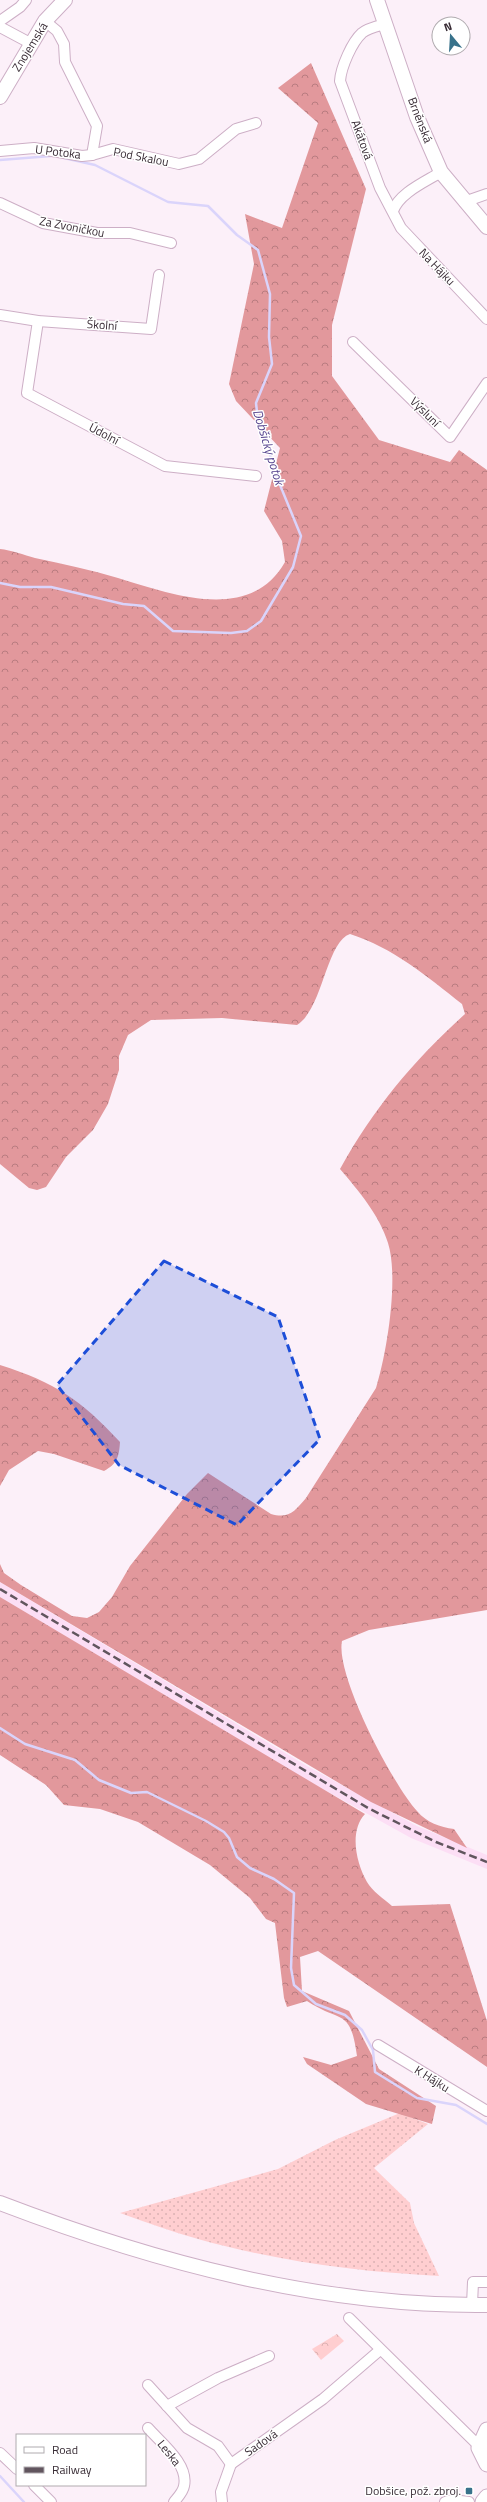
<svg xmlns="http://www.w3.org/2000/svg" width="487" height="2502" viewBox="0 0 487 2502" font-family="'Titillium Web',sans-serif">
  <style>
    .built { fill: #fcdef5 }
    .grass { fill: url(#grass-dots) }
    .forest { fill: url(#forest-crowns) }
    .park { fill: url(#park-crowns) }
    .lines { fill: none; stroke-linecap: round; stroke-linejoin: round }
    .stream { stroke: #dad4fb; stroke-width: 2.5 }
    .street-casing { stroke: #cdafc6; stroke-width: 12 }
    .secondary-casing { stroke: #cdafc6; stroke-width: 16 }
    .primary-casing { stroke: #cdafc6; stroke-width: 17 }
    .street { stroke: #fff; stroke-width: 10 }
    .secondary { stroke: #fff; stroke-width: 14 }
    .primary { stroke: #fff; stroke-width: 15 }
    .rail { stroke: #61555e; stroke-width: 2.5; stroke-dasharray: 8 4; stroke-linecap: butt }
    .marked { fill: #1d4ed8; fill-opacity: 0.2; stroke: #1d4ed8; stroke-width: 3; stroke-dasharray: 8 5; stroke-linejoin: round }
    .poi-dot { fill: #38728b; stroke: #fff; stroke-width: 1.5 }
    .labels { text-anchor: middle; stroke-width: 3; stroke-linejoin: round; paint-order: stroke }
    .street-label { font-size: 12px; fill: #392d36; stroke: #fff }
    .poi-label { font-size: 12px; fill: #392d36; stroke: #fff; text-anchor: end }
    .water-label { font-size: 13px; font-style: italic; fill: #55438e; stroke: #fff }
  </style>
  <defs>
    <pattern id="grass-dots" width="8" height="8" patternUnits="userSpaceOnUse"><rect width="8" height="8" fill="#ffced0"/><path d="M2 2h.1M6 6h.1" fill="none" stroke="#dbb1b3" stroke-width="1.8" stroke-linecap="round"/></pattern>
    <pattern id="forest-crowns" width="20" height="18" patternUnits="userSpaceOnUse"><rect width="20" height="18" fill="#e2989c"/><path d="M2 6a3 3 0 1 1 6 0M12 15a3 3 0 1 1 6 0" fill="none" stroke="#b87c80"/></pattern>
    <pattern id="park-crowns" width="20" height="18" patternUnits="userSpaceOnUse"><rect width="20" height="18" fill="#ffced0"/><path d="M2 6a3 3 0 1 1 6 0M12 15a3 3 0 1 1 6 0" fill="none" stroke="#dbb1b3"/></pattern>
  </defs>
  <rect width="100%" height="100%" fill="#fcf0f9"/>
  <path class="built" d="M0 1582 307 1766 417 1826 487 1855V1869L411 1838 301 1777 0 1597Z"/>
  <path class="grass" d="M400 2113 428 2124 374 2168 410 2203 414 2223 439 2276C358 2272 276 2261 198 2239 172 2232 146 2222 120 2213L278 2169 335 2140Z"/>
  <g class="forest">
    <path d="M311 63 366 189 332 325V376L379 440 450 462 459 450 487 470V1610L369 1630 342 1641C335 1675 393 1785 417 1811 427 1823 440 1827 454 1829L467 1848 371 1802 0 1582V1564L4 1573 21 1585 72 1616 87 1618 99 1612 112 1597 130 1566 187 1494 208 1473 271 1514C289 1519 295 1511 306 1498L376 1388C387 1353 399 1278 388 1243 380 1216 358 1190 340 1169 374 1108 413 1061 465 1014L462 1004C428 977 392 947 350 934 326 942 323 1009 297 1025L222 1018 151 1020 128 1035 119 1056V1070L108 1104 93 1130 66 1157 46 1187 37 1190 29 1188 0 1164V549C11 550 24 555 35 558 63 564 91 570 118 578 171 594 250 624 285 562L282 541 264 511 280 448 236 401 229 384 254 264 245 214 282 228 318 123 278 88Z"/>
    <path d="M0 1365C56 1383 80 1399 120 1442 119 1457 117 1464 104 1471L54 1454 38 1451 9 1470 0 1486Z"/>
    <path d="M0 1597 365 1814C349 1831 356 1863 367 1882 372 1891 384 1899 392 1906L450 1904 487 2021V2067L318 1951 300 1957 302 1991 349 2011 379 2069 436 2106 432 2124 366 2104 307 2064 303 2057 331 2065 357 2056C350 2007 342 2024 307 2001L287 2007 284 1998 275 1923 266 1919 250 1898 210 1865 138 1822 100 1809 64 1805 46 1785 0 1755Z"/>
  </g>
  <path class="park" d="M337 2334 344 2341 321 2360 312 2349Z"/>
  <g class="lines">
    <g class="stream">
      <path d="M0 160 51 156"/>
      <path d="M0 583 20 587H51L123 604 144 606 173 631 231 633 247 631 261 621 293 567 301 536 273 468 267 440 257 412 256 403 272 364 269 337 270 294 258 250 237 235 208 206 168 202 95 165 64 158"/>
      <path d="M0 1728 25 1744 75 1760 99 1780 131 1793 147 1792 206 1821 224 1832 229 1838 237 1857 250 1868 274 1879 294 1893 291 1968 294 1985 316 2004 345 2015 362 2030 373 2050 375 2072 417 2098 456 2105 487 2124"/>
      <path d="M0 2476 24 2502"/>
    </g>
    <defs>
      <g id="street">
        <path d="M0 21 20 7 26 0"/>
        <path d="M45 21 57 31 64 44 65 62 97 126 92 155 113 149 179 164 199 159 236 129 256 123"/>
        <path d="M385 24C378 26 368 28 362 33 352 42 341 67 340 81L380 188 401 228 487 319"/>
        <path d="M0 27 30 43"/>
        <path d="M0 151 34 148 82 156 92 155"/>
        <path d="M464 202 487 194"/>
        <path d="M0 203 43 223 97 233H130L171 243"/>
        <path d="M393 211C399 193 425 182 441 172"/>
        <path d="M0 315 38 321 151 329 159 275"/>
        <path d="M38 321 27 393 165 466 256 476"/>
        <path d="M353 342 450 437 487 383"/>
        <path d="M378 2045 487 2111"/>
        <path d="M472 2305 473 2282H487"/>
        <path d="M349 2318 479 2446"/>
        <path d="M148 2385 187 2428 218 2446 231 2464"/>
        <path d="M167 2406 218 2378 269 2356"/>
        <path d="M148 2428C161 2443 189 2464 184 2486 183 2492 178 2497 174 2502"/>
        <path d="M0 2453 17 2469"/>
        <path d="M231 2464 323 2399 380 2350"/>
        <path d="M34 2485 51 2502"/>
        <path d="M222 2502 221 2492 231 2464"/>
        <path d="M445 2502 452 2500 469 2502"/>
      </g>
      <g id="secondary">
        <path d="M377 0 417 117 441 172 487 227"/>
        <path d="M0 97 45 21 65 0"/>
        <path d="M0 2203C154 2262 321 2307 487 2305"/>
      </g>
      <g id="primary">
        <path d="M487 2430 479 2448 487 2464"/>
        <path d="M483 2502 487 2497"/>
      </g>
    </defs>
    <use href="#street" class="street-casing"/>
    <use href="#secondary" class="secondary-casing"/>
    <use href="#primary" class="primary-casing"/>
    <use href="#street" class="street"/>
    <use href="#secondary" class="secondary"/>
    <use href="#primary" class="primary"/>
    <path class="rail" d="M0 1589 368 1808 436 1842 487 1862"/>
  </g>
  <path class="marked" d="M164 1261 278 1317 320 1439 237 1525 119 1465 57 1385Z"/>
  <rect class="poi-dot" x="465" y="2487" width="8" height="8" rx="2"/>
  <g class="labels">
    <g class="street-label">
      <text transform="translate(30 47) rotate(-58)" y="4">Znojemská</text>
      <text transform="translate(420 120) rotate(69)" y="4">Brněnská</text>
      <text transform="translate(362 140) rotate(70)" y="4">Akátová</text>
      <text transform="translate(58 152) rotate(7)" y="4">U Potoka</text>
      <text transform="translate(141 157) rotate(11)" y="4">Pod Skalou</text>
      <text transform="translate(72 227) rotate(11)" y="4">Za Zvoničkou</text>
      <text transform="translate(437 267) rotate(46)" y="4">Na Hájku</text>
      <text transform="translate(102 325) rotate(4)" y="4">Školní</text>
      <text transform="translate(425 412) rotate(45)" y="4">Výsluní</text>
      <text transform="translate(104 434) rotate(28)" y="4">Údolní</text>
      <text transform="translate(432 2079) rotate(32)" y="4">K Hájku</text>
      <text transform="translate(261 2443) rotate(-35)" y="4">Sadová</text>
      <text transform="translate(169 2453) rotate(51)" y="4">Leska</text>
    </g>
    <g class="poi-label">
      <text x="461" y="2495">Dobšice, pož. zbroj.</text>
    </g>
    <g class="water-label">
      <text transform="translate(269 447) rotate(73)" y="5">Dobšický potok</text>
    </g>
  </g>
  <rect x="16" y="2434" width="130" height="52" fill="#ffffff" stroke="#b0abaf"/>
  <rect x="24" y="2447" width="20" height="6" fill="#ffffff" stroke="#b0abaf"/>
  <text x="52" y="2454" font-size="12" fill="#392d36">Road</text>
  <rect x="24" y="2467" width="20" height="6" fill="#61555e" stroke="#b0abaf"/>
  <text x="52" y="2474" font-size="12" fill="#392d36">Railway</text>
  <g transform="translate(451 36) rotate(342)"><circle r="19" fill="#ffffff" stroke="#b0abaf"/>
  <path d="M0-3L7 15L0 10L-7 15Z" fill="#38728b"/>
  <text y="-6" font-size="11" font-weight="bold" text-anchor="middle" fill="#392d36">N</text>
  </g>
</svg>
